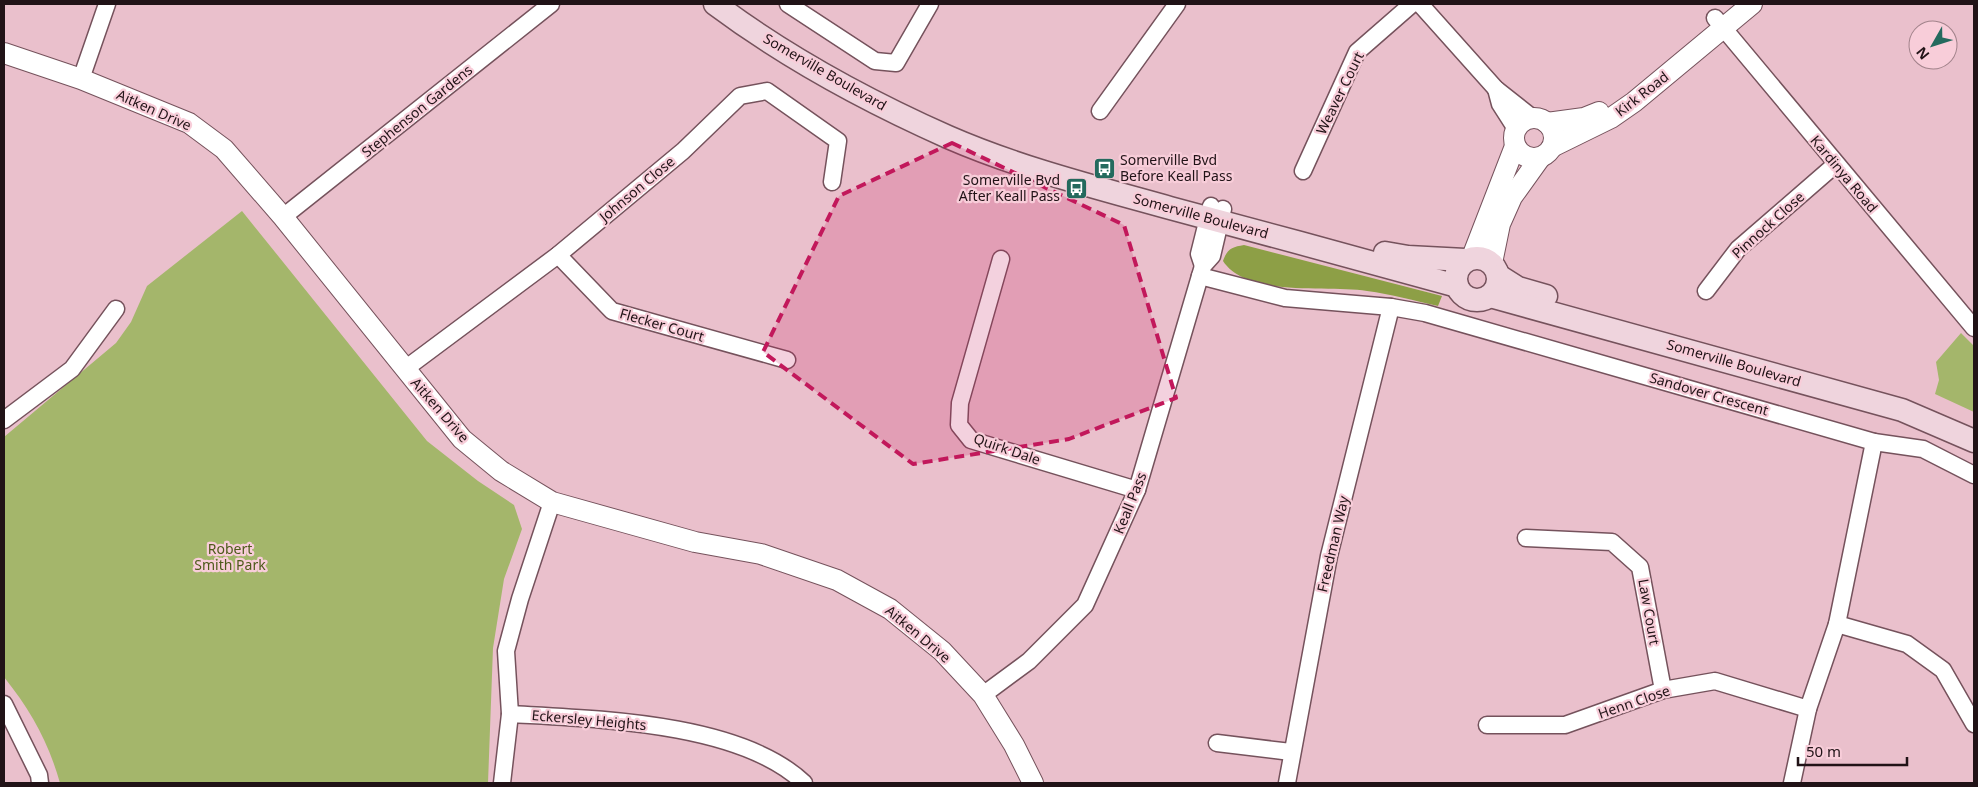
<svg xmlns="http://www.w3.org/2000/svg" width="1978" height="787" viewBox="0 0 1978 787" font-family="'Noto Sans',sans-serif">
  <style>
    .green { fill: #a4b66b }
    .forest { fill: #8d9f46 }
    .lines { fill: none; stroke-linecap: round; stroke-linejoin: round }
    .minor-casing { stroke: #75525c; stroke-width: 19 }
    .tertiary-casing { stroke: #75525c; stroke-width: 22 }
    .secondary-casing { stroke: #75525c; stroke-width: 25 }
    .minor { stroke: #fff; stroke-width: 16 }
    .tertiary { stroke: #fff; stroke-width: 20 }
    .secondary { stroke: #efd4dd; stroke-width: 22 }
    .marked { fill: #c2185b; fill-opacity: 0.2; stroke: #c2185b; stroke-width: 4; stroke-dasharray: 10 6; stroke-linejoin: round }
    .labels { text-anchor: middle; stroke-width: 4.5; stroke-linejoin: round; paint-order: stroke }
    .street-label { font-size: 14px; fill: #211317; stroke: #f8cdd9 }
    .poi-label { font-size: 14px; fill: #211317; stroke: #f8cdd9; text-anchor: start }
    .park-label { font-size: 14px; fill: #4d5a1a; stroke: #f8cdd9 }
  </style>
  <rect width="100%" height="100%" fill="#eac0cc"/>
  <g class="green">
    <path d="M242 211 427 441 478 481 514 505 522 529 504 579 493 648 488 783H60C48 741 31 711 4 677V437L116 343 131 322 147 286Z"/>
    <path d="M1961 333 1974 346V412L1935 394 1939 380 1936 362Z"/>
  </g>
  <path class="forest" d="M1244 245 1442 296 1438 306C1415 301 1391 294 1367 291 1328 285 1247 298 1223 261 1227 249 1232 247 1244 245Z"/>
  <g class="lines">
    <defs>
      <g id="minor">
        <path d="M788 4 875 61 896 63 930 4"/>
        <path d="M1420 4 1496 89 1534 119"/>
        <path d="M1715 18 1974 328"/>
        <path d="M81 79 107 4"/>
        <path d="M1496 89 1500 104 1516 129"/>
        <path d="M1100 111 1177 4"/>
        <path d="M1303 171 1357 52 1412 4"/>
        <path d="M283 217 551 4"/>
        <path d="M558 255 612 311 787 360"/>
        <path d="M1001 259 960 403 959 425 971 440 1137 490"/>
        <path d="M1203 266 1199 254 1211 206"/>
        <path d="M1200 276 1285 298 1391 307 1425 313 1874 442 1837 624 1808 709 1792 783"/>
        <path d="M1706 291 1738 249 1836 164"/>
        <path d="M405 369 558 255 683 151 740 96 767 91 838 141 832 182"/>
        <path d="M4 420 72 369 116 309"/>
        <path d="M1874 442 1923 449 1974 475"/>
        <path d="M1526 538 1612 542 1640 567 1663 690"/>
        <path d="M1837 624 1907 644 1943 670 1974 724"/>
        <path d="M983 695 1029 661 1085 605 1137 490 1200 276 1203 266 1212 256 1223 209"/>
        <path d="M4 704 39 775 40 783"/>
        <path d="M510 714C596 719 740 722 804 783"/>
        <path d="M1487 725H1565L1663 690 1715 681 1808 709"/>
        <path d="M1217 743 1291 752"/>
        <path d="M502 783 510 714 506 651 520 599 552 502"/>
        <path d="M1287 783 1329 556 1391 307"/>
      </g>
      <g id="tertiary">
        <path d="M4 53 81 79 189 123 224 149 283 217 462 439 501 471 552 502 695 542 761 554 837 580 890 609 942 651 983 695 1014 745 1033 783"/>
        <circle cx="1534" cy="138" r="20"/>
        <path d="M1547 123 1584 118 1599 112"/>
        <path d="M1552 147 1611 118 1634 102 1752 4"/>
        <path d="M1472 257 1515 146"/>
        <path d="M1492 263 1500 224 1512 197 1540 158"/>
      </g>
      <g id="secondary">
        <path d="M715 4C786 57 867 101 948 137 1019 168 1095 187 1170 208 1266 234 1361 259 1457 286"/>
        <path d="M1385 253 1408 257 1465 260"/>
        <circle cx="1477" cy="279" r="21"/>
        <path d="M1499 276 1518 288 1546 296"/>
        <path d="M1490 296 1902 410 1974 441"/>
      </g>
    </defs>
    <use href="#minor" class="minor-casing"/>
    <use href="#tertiary" class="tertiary-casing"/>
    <use href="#secondary" class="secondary-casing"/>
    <use href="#minor" class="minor"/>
    <use href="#tertiary" class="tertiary"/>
    <use href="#secondary" class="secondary"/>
  </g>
  <path class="marked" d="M952 143 1124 225 1176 398 1069 439 913 464 763 352 839 196Z"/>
  <defs>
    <symbol id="bus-square" viewBox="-11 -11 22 22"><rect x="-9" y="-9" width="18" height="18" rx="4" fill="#246a5e" stroke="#f8cdd9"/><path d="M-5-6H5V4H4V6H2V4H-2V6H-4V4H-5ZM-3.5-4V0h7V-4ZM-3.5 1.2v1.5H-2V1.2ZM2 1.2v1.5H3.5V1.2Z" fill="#fff"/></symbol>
  </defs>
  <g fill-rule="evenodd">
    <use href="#bus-square" x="1092" y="156" width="25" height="25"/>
    <use href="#bus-square" x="1064" y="176" width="25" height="25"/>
  </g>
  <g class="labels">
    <g class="street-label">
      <text transform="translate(825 72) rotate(30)" y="5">Somerville Boulevard</text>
      <text transform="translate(1340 93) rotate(-64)" y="5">Weaver Court</text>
      <text transform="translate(1642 94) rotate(-38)" y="5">Kirk Road</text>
      <text transform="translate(154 110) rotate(24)" y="5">Aitken Drive</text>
      <text transform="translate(417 111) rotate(-39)" y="5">Stephenson Gardens</text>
      <text transform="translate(1844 174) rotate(50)" y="5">Kardinya Road</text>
      <text transform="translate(637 189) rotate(-40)" y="5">Johnson Close</text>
      <text transform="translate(1201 216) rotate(15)" y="5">Somerville Boulevard</text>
      <text transform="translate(1768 225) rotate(-42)" y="5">Pinnock Close</text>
      <text transform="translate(662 325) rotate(16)" y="5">Flecker Court</text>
      <text transform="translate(1734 363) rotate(16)" y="5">Somerville Boulevard</text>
      <text transform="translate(1709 394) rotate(16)" y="5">Sandover Crescent</text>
      <text transform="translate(440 410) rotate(49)" y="5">Aitken Drive</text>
      <text transform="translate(1007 449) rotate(19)" y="5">Quirk Dale</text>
      <text transform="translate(1130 503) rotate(-68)" y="5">Keall Pass</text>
      <text transform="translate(1333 544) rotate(-77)" y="5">Freedman Way</text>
      <text transform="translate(1649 612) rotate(80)" y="5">Law Court</text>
      <text transform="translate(918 634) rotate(40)" y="5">Aitken Drive</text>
      <text transform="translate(1634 702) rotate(-19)" y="5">Henn Close</text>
      <text transform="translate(589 720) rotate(5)" y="5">Eckersley Heights</text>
    </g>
    <g class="poi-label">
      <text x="1120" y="165">Somerville Bvd<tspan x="1120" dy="16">Before Keall Pass</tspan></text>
      <text x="1060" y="185" text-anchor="end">Somerville Bvd<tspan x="1060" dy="16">After Keall Pass</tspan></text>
    </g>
    <g class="park-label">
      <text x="230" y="554">Robert<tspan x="230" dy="16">Smith Park</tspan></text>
    </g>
  </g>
  <rect width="1978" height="787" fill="none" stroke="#211317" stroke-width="10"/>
  <g transform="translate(1933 45) rotate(231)"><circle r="24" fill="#f8cdd9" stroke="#a2838b"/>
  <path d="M0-4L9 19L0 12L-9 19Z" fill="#246a5e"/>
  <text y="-8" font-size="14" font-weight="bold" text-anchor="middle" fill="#211317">N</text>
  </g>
  <path d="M1798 757v8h109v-8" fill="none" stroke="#211317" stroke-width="2.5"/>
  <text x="1806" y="757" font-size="15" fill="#211317" stroke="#f8cdd9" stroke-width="4" paint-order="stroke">50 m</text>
</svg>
